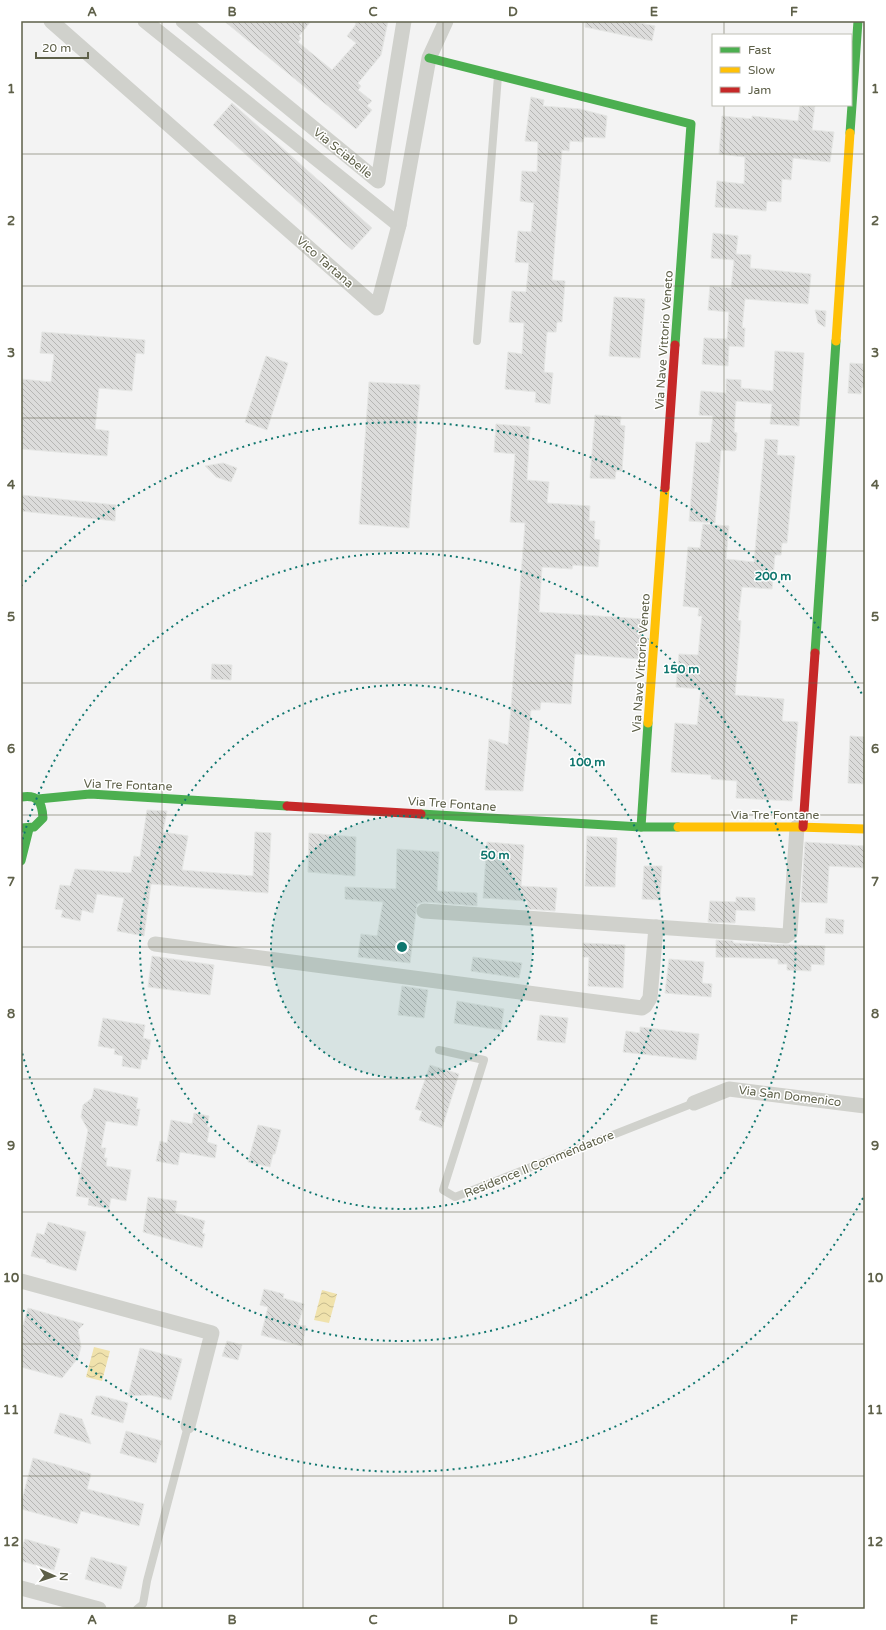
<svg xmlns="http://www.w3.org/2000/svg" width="886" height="1630" viewBox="0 0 886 1630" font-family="'Varela Round',sans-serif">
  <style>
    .water { fill: url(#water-waves) }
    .building { fill: url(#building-back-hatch); stroke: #e5e6e4 }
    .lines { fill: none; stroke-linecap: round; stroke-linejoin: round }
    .lane { stroke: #d0d1cc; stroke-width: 8 }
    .street { stroke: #d0d1cc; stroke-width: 15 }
    .fast { stroke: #4caf50; stroke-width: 9 }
    .slow { stroke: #ffc107; stroke-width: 9 }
    .jam { stroke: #c62828; stroke-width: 9 }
    .grid { fill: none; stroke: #5e6049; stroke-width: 1; stroke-opacity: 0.55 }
    .ring { fill: none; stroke: #0f766e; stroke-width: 2; stroke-dasharray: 2 4 }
    .labels { text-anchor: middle; stroke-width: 3; stroke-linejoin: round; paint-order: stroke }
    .street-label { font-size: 12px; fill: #5e6049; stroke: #fff }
    .centre { fill: #0f766e; stroke: #fff; stroke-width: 2 }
    .ring-label { font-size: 12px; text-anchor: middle; font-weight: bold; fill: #0f766e; stroke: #fff; stroke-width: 3; stroke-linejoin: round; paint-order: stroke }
    .neatline { fill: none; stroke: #5e6049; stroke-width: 1.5 }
    .grid-label { font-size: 13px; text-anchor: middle; font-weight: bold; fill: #5e6049 }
  </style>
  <defs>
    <pattern id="water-waves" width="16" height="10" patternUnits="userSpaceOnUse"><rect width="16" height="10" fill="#f0e2ac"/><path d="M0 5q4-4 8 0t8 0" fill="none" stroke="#c6bb8e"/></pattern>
    <pattern id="building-back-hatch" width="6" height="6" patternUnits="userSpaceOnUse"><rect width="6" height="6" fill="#dcdcdb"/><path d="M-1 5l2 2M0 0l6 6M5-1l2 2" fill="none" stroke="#b6b6b4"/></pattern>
  </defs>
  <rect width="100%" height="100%" fill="#f3f3f3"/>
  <g class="water">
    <path d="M322 1290 337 1294 329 1323 314 1320Z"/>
    <path d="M94 1347 110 1351 102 1381 86 1377Z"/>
  </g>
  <g class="building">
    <path d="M224 21H311L299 36 301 38 298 42 332 70 356 43 347 36 355 26 356 21H388L381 55 358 83 361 86 358 90 372 101 367 106 372 110 356 129Z"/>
    <path d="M585 21H629L655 26 652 41 585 27Z"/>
    <path d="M531 97 544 100 543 106 580 109 607 116 605 138 584 137 583 142 570 141 569 151 562 150 552 280 565 281 562 322H557L556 332H547L544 372 553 373 550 404 535 402 536 392 505 389 508 352 522 354 524 323 509 322 512 291 526 292 529 263 515 262 518 231 531 232 534 203 520 201 522 171 537 172 538 142 525 141Z"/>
    <path d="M232 103 372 228 352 250 213 125Z"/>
    <path d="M800 105H815L812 130 834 132 830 162 793 158 791 180 782 179 781 202 767 201 766 211 715 207 717 181 744 184 745 157 719 154 722 116 752 119V116L798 121Z"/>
    <path d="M713 233 738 236 736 254 751 255 750 268 811 274 808 304 745 299 742 328H745L744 347 729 346 728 366 702 364 704 338 727 339 729 312 708 310 710 286 731 288 734 260 711 258Z"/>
    <path d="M614 297 645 299 640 358 609 356Z"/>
    <path d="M815 310 826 311 825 327 818 323Z"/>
    <path d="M42 332 145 340 144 354 136 353 132 391 99 388 95 429 109 431 107 456 21 449V379L51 382 54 354 40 353Z"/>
    <path d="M775 351 804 353 799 426 770 424 772 404 736 401 734 432 737 433 736 450 735 451 721 450 715 523 689 521 696 442 710 443 713 416 699 415 701 391 726 393V379L741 380V388L773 391Z"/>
    <path d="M266 356 288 363 267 430 245 422Z"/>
    <path d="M850 363 863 364V367H865V388L862 387 861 394 848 393Z"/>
    <path d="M369 382 420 385 409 528 359 524Z"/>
    <path d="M595 415 621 417 620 425 625 426 622 471H616L615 479 590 478Z"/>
    <path d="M496 424 530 427 527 480 549 482 547 503 590 506 589 521H595L594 539 600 540 598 567 573 565 572 569 542 567 539 612 643 619 640 659 575 654 571 704 541 702 540 710H531L523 791 485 790 489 739 508 745 525 523 510 522 515 454 494 452Z"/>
    <path d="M765 439 778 440 777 455 795 456 787 543H782L781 555H775L772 589 742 587 738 620 741 621 735 695 784 699 782 721 798 722 792 801 736 798 737 781 711 779V775L671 772 675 723 697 725 701 689 676 687 679 654 698 655 702 616H698L699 608 683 606 688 547 700 548 703 524 729 526 726 559 754 562Z"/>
    <path d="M223 463 237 468 231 482 216 477 205 466Z"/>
    <path d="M21 495 116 505 115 521 21 511Z"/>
    <path d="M212 664 232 665 231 680 211 679Z"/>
    <path d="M850 736 865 737V784L848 783Z"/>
    <path d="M147 810 167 811 163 832 188 836 182 870 253 876 255 832 271 833 268 893 151 884 144 936 117 931 124 898 97 894 93 913 82 910 80 921 61 917 63 910 55 909 60 885 70 886 75 869 131 873 134 856 140 857Z"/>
    <path d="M309 833 356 837 355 876 308 872Z"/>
    <path d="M587 836 617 838 615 887 585 886Z"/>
    <path d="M487 842 524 845 521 886 557 888 555 911 527 909V901L483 898Z"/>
    <path d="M805 842 865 846V868L829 866 827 903 801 902Z"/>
    <path d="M397 849 439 852 437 891 477 893V906L425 902 417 904 410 963 358 957 361 934 377 936 383 902 345 899V887L396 889Z"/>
    <path d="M644 866H662L660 900 642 899Z"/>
    <path d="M736 897 755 898V911L736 910 735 923 708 922 710 901 736 902Z"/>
    <path d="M826 918 844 920 843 934 825 933Z"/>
    <path d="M716 940 733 941V943L825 946 824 965 811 964V971L787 970V964H778V959L716 957Z"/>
    <path d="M583 943 625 945 623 988 588 986 589 957H583Z"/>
    <path d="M152 956 214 965 210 995 148 987Z"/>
    <path d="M473 957 522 963 519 978 471 971Z"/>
    <path d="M669 959 704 962 702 983 712 984 711 997 665 993Z"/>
    <path d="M402 986 428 990 424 1018 398 1015Z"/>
    <path d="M457 1001 504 1009 501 1030 454 1023Z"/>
    <path d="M540 1015 568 1018 565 1043 537 1040Z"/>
    <path d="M103 1018 145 1025 143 1038 151 1040 147 1060 142 1059 140 1069 122 1066 123 1056 114 1054 115 1049 98 1046Z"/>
    <path d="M640 1027 699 1034 696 1060 623 1052 626 1031 640 1033Z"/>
    <path d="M430 1065 459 1074 442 1128 419 1120 422 1111 415 1109Z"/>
    <path d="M94 1088 138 1098 136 1109H140L137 1126 106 1121 101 1148H106L104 1158H107L106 1166 131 1170 126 1201 111 1198 109 1209 88 1205 89 1198 76 1196 88 1130 81 1117 83 1105 92 1098Z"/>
    <path d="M194 1113 209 1116 207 1127H210L207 1142 217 1145 215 1158 180 1152 178 1165 156 1161 160 1141 167 1143 171 1120 192 1124Z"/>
    <path d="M258 1125 281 1130 275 1154H273L270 1167 248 1162Z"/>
    <path d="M148 1197 177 1201 175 1213 205 1221 202 1233 205 1234 202 1248 143 1232Z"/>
    <path d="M48 1222 86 1232 76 1271 46 1262 47 1260 31 1256 37 1233 44 1235Z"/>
    <path d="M264 1289 284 1294 283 1298 304 1304 298 1325 306 1326 302 1346 261 1335 268 1307 260 1305Z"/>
    <path d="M28 1308 84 1324 78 1330 81 1347 78 1358 62 1378 21 1367V1332Z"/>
    <path d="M227 1341 242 1345 238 1360 222 1356Z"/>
    <path d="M140 1348 182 1359 171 1400 150 1395 128 1396Z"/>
    <path d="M96 1396H102L128 1403 123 1423 91 1414Z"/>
    <path d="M60 1413 82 1419 91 1444 54 1433Z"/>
    <path d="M126 1431 162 1441 156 1463 120 1453Z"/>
    <path d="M33 1458 91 1474 87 1489 144 1504 139 1526 81 1511 77 1524 21 1509V1495L23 1496Z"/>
    <path d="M25 1539 60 1549 54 1570 21 1561V1551Z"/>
    <path d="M91 1557 127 1567 121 1589 85 1579Z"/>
  </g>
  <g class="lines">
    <g class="lane">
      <path d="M477 341 498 76"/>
      <path d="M439 1050 484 1060 443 1190 455 1197 694 1103"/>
      <path d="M137 1609 143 1604 147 1581 188 1426"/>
    </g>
    <g class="street">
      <path d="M51 21 377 308 399 225 429 58 446 21"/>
      <path d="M145 21 399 225"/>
      <path d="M183 21 378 181 404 21"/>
      <path d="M424 911 786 936 790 933 797 827"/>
      <path d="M155 944 642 1008 645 1006 650 998 656 927"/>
      <path d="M694 1103 729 1089 865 1106"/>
      <path d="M21 1281 212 1333 188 1426"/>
      <path d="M21 1588 99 1609"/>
    </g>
    <g class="fast">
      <path d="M429 58 691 124 675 345"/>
      <path d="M850 133 858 21"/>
      <path d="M815 653 836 341"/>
      <path d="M21 797C38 794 42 802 43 818L34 827 21 828"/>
      <path d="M38 799 90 794 287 806"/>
      <path d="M421 814 641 827H678"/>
      <path d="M641 827 648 723"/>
      <path d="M21 861 29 829"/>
    </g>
    <g class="slow">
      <path d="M836 341 850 133"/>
      <path d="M648 723 665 488"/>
      <path d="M678 827H797L865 829"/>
    </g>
    <g class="jam">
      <path d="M665 488 675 345"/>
      <path d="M287 806 421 814"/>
      <path d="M803 827 815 653"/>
    </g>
  </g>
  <path class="grid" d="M162 21V1609M303 21V1609M443 21V1609M583 21V1609M724 21V35M724 105V1609M21 154H865M21 286H865M21 418H865M21 551H865M21 683H865M21 815H865M21 947H865M21 1079H865M21 1212H865M21 1344H865M21 1476H865"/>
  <circle cx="402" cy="947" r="131" fill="#0f766e" fill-opacity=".12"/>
  <g class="ring">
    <circle cx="402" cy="947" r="131"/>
    <circle cx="402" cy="947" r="262"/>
    <path d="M21 845A394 394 0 1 1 21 1049"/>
    <path d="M863 1198A525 525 0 0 1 21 1308M21 586A525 525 0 0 1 863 696"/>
  </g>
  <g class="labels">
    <g class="street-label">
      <text transform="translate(343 153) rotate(39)" y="4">Via Sciabelle</text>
      <text transform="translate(325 262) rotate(41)" y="4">Vico Tartana</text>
      <text transform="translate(664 340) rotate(-86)" y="4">Via Nave Vittorio Veneto</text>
      <text transform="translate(641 663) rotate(-86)" y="4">Via Nave Vittorio Veneto</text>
      <text transform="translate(128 785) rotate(2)" y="4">Via Tre Fontane</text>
      <text transform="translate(452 804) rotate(4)" y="4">Via Tre Fontane</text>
      <text x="775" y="819">Via Tre Fontane</text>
      <text transform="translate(790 1096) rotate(7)" y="4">Via San Domenico</text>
      <text transform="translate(539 1164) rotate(-22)" y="4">Residence Il Commendatore</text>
    </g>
  </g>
  <circle cx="402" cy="947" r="6" class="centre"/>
  <g class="ring-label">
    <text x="773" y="580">200 m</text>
    <text x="681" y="673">150 m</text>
    <text x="587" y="766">100 m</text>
    <text x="495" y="859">50 m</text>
  </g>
  <rect width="886" height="1630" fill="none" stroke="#ffffff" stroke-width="44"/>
  <rect x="712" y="34" width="140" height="72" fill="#ffffff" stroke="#bfbfb6"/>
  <rect x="720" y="47" width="20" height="6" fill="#4caf50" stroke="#bfbfb6"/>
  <text x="748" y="54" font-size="12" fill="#5e6049">Fast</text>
  <rect x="720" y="67" width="20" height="6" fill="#ffc107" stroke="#bfbfb6"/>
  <text x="748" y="74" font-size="12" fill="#5e6049">Slow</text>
  <rect x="720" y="87" width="20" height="6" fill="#c62828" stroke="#bfbfb6"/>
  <text x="748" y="94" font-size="12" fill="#5e6049">Jam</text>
  <g transform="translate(54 1576) rotate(93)" stroke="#ffffff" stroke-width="3" paint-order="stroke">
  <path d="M0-3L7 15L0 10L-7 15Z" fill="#5e6049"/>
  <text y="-6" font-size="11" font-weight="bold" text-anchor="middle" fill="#5e6049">N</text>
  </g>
  <path d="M36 52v6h52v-6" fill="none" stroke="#5e6049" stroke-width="2"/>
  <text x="42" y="52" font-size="12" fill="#5e6049" stroke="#ffffff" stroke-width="3" paint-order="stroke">20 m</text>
  <rect x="22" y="22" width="842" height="1586" class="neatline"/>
  <g class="grid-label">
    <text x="92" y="16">A</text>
    <text x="232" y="16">B</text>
    <text x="373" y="16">C</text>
    <text x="513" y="16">D</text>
    <text x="654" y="16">E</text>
    <text x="794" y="16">F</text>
    <text x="11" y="93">1</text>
    <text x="875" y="93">1</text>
    <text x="11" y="225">2</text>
    <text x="875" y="225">2</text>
    <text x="11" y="357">3</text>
    <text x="875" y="357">3</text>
    <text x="11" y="489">4</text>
    <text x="875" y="489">4</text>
    <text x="11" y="621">5</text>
    <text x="875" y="621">5</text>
    <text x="11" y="753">6</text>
    <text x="875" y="753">6</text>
    <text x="11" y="886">7</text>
    <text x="875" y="886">7</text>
    <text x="11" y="1018">8</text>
    <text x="875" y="1018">8</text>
    <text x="11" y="1150">9</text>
    <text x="875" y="1150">9</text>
    <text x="11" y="1282">10</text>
    <text x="875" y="1282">10</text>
    <text x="11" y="1414">11</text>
    <text x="875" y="1414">11</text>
    <text x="11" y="1546">12</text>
    <text x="875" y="1546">12</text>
    <text x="92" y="1624">A</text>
    <text x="232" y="1624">B</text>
    <text x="373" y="1624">C</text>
    <text x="513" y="1624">D</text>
    <text x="654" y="1624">E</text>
    <text x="794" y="1624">F</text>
  </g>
</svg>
